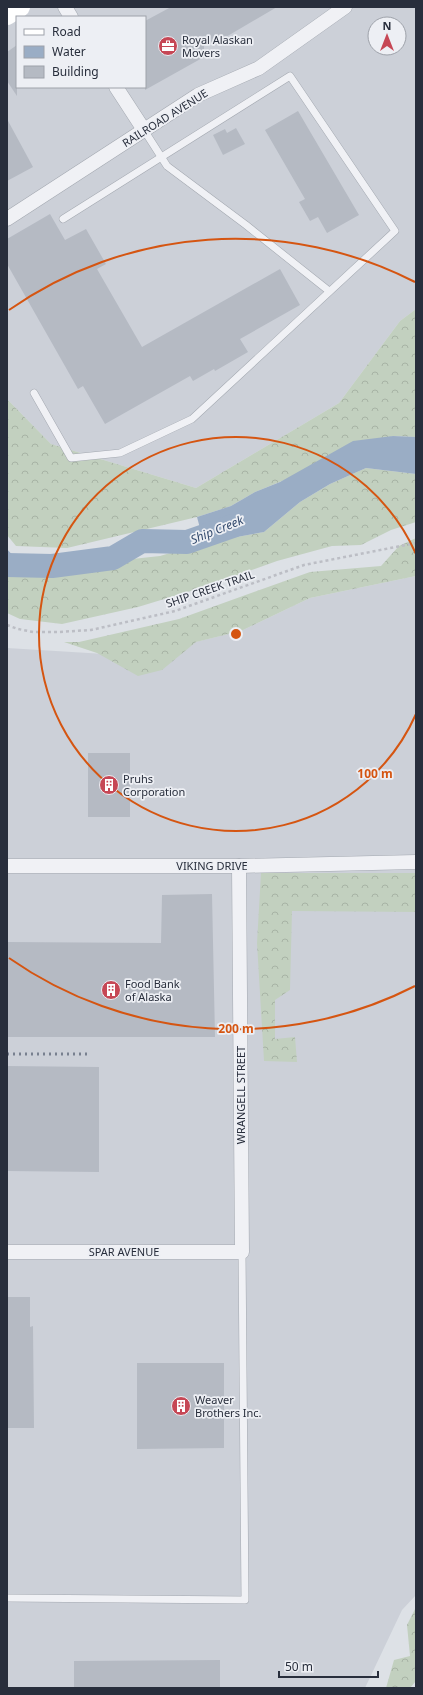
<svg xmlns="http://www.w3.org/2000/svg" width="423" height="1695" viewBox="0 0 423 1695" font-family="'Noto Sans',sans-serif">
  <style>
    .built { fill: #ccd0d8; fill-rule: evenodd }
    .forest { fill: url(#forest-crowns) }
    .water { fill: #9aadc5 }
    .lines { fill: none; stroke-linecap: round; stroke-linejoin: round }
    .stream { stroke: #9aadc5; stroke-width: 4 }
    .river { stroke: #9aadc5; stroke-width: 24 }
    .building { fill: #b5bac3 }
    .lane-casing { stroke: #a3a8b0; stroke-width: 8 }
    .street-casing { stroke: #a3a8b0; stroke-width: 15 }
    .path { stroke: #bcbec5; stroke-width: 2.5; stroke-dasharray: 3 3; stroke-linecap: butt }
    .lane { stroke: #f0f1f5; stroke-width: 7 }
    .street { stroke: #f0f1f5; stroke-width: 14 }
    .secondary { stroke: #fff; stroke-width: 20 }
    .rail { stroke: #78808f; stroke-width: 3; stroke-dasharray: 2 4; stroke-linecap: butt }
    .ring { fill: none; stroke: #d55511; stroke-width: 2 }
    .labels { text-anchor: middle; stroke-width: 3.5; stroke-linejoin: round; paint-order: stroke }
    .poi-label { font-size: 11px; fill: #282e3c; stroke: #edeff4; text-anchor: start }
    .street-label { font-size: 11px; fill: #282e3c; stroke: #edeff4 }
    .water-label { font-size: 12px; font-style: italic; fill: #344b6e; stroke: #edeff4 }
    .centre { fill: #d55511; stroke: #edeff4; stroke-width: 2 }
    .ring-label { font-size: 12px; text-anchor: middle; font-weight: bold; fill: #d55511; stroke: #edeff4; stroke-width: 3.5; stroke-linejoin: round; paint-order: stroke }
  </style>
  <defs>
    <pattern id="forest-crowns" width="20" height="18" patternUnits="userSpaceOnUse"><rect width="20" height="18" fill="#c2d0bf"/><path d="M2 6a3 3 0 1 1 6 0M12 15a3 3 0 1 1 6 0" fill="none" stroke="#a7b3a5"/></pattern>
  </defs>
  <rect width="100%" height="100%" fill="#dde1e6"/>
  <g class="built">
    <path d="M7 7H416V309L400 321 339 403 196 488 51 444 7 399ZM17 17H145V87H17ZM375 24H399V48H375Z"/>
    <path d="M416 576V1595L402 1610 365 1688H7V648L137 656 241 631 310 598Z"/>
  </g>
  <g class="forest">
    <path d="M416 309V437L393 436 255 492 231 506 197 517 67 548 16 546 7 535V399L51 444 196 488 339 403 400 321Z"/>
    <path d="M366 468 416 474V522L391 530 361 545 332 546 277 561 207 586 138 607 62 624 20 619 7 613V572H68L123 560 160 556 204 543 264 532 300 502 330 484Z"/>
    <path d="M416 538V576L310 598 241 631 196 642 162 670 138 676 97 653 64 642H79L179 619 310 572 381 566 399 546Z"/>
    <path d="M261 873H416V912L292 911 290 990 275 1000V1039L295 1037 297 1062 264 1061 257 943Z"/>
    <path d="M416 1607V1681L410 1688H386L394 1660 410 1656 407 1625Z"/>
  </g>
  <path class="water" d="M393 436 416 437V474L366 468 330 484 300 502 264 532 204 543 197 517 231 506 255 492 280 482 353 441Z"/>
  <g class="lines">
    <path class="stream" d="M7 552 20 566"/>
    <path class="river" d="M7 565 52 566 113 558 142 541 187 542 233 526"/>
  </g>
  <g class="building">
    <path d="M171 7H277L214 44H204V57L145 90V21Z"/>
    <path d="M17 45V96L7 81V52Z"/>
    <path d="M298 111 359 215 327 233 318 217 310 221 299 202 305 199 265 130Z"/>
    <path d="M7 119 33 167 7 181Z"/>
    <path d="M236 128 245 144 223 155 213 135 225 129 227 133Z"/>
    <path d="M50 214 65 240 86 229 106 264 97 269 142 347 280 269 300 305 240 339 248 352 215 371 214 369 193 381 190 376 105 424 83 386 78 389 7 264V239Z"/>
    <rect x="88" y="753" width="42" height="64"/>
    <path d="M212 894 215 1037H7V942L161 943 162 895Z"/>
    <path d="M7 1066 99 1067V1172L7 1171Z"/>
    <path d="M7 1297H30V1327L33 1326 34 1428H7Z"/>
    <path d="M137 1363H224V1448L137 1449Z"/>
    <path d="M220 1660V1688H74V1661Z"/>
  </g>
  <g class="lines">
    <defs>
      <g id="lane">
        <path d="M144 130 167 166 246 225 329 291"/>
        <path d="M34 393 71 458 120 453 192 419 395 231 290 76 63 219"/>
        <path d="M7 1598 245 1600 242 1252"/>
      </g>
      <g id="street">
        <path d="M65 7 71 17"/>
        <path d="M116 87 144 130"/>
        <path d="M7 219 198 95 259 68 345 7"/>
        <path d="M7 866H239L416 862"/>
        <path d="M7 1252H242L239 866"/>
      </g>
    </defs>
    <use href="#lane" class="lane-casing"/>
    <use href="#street" class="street-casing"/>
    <path class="path" d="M7 625 18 629 33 632H58L91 630 175 611 304 565 416 543"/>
    <use href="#lane" class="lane"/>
    <use href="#street" class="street"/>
    <path class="secondary" d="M7 15 20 7"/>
    <path class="rail" d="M7 1054H90"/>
  </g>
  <g class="ring">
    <path d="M416 714A197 197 0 1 1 416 554"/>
    <path d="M415 986A395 395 0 0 1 9 958M9 310A395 395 0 0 1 415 282"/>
  </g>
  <defs>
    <symbol id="office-disc" viewBox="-11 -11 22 22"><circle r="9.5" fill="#c64755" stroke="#edeff4"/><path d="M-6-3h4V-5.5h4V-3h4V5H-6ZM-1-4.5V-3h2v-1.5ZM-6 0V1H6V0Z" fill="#fff"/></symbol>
    <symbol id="building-disc" viewBox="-11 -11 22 22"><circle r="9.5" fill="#c64755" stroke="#edeff4"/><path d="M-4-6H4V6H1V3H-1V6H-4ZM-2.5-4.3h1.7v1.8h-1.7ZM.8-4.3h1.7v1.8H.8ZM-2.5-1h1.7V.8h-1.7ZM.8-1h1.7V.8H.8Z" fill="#fff"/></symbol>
  </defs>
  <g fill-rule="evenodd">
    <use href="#office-disc" x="157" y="35" width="22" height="22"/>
    <use href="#building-disc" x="98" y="774" width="22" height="22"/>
    <use href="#building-disc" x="100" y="979" width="22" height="22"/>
    <use href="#building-disc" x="170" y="1395" width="22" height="22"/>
  </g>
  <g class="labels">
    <g class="poi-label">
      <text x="182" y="44">Royal Alaskan<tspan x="182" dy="13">Movers</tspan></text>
      <text x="123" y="783">Pruhs<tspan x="123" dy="13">Corporation</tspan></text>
      <text x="125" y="988">Food Bank<tspan x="125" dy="13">of Alaska</tspan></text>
      <text x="195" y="1404">Weaver<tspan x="195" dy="13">Brothers Inc.</tspan></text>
    </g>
    <g class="street-label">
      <text transform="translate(165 118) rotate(-32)" y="4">RAILROAD AVENUE</text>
      <text transform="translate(210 589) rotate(-19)" y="4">SHIP CREEK TRAIL</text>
      <text x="212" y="870">VIKING DRIVE</text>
      <text transform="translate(241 1095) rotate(-90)" y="4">WRANGELL STREET</text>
      <text x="124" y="1256">SPAR AVENUE</text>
    </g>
    <g class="water-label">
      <text transform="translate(217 530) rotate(-22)" y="4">Ship Creek</text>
    </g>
  </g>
  <circle cx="236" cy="634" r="6" class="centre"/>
  <g class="ring-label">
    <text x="375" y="778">100 m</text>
    <text x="236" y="1033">200 m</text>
  </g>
  <rect width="423" height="1695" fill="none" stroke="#282e3c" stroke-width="16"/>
  <rect x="16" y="16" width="130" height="72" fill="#edeff4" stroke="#9ea2aa"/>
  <rect x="24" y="29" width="20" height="6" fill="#ffffff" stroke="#9ea2aa"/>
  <text x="52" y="36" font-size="12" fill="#282e3c">Road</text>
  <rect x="24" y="46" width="20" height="12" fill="#9aadc5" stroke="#9ea2aa"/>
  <text x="52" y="56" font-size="12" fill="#282e3c">Water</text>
  <rect x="24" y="66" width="20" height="12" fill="#b5bac3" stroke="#9ea2aa"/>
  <text x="52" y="76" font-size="12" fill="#282e3c">Building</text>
  <g transform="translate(387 36)"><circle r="19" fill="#edeff4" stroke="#9ea2aa"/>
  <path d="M0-3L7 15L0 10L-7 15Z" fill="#c64755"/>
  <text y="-6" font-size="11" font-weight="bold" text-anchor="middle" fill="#282e3c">N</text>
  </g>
  <path d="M279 1671v6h99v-6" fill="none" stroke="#282e3c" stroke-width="2"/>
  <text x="285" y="1671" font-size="12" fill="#282e3c" stroke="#edeff4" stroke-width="3" paint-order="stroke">50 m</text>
</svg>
